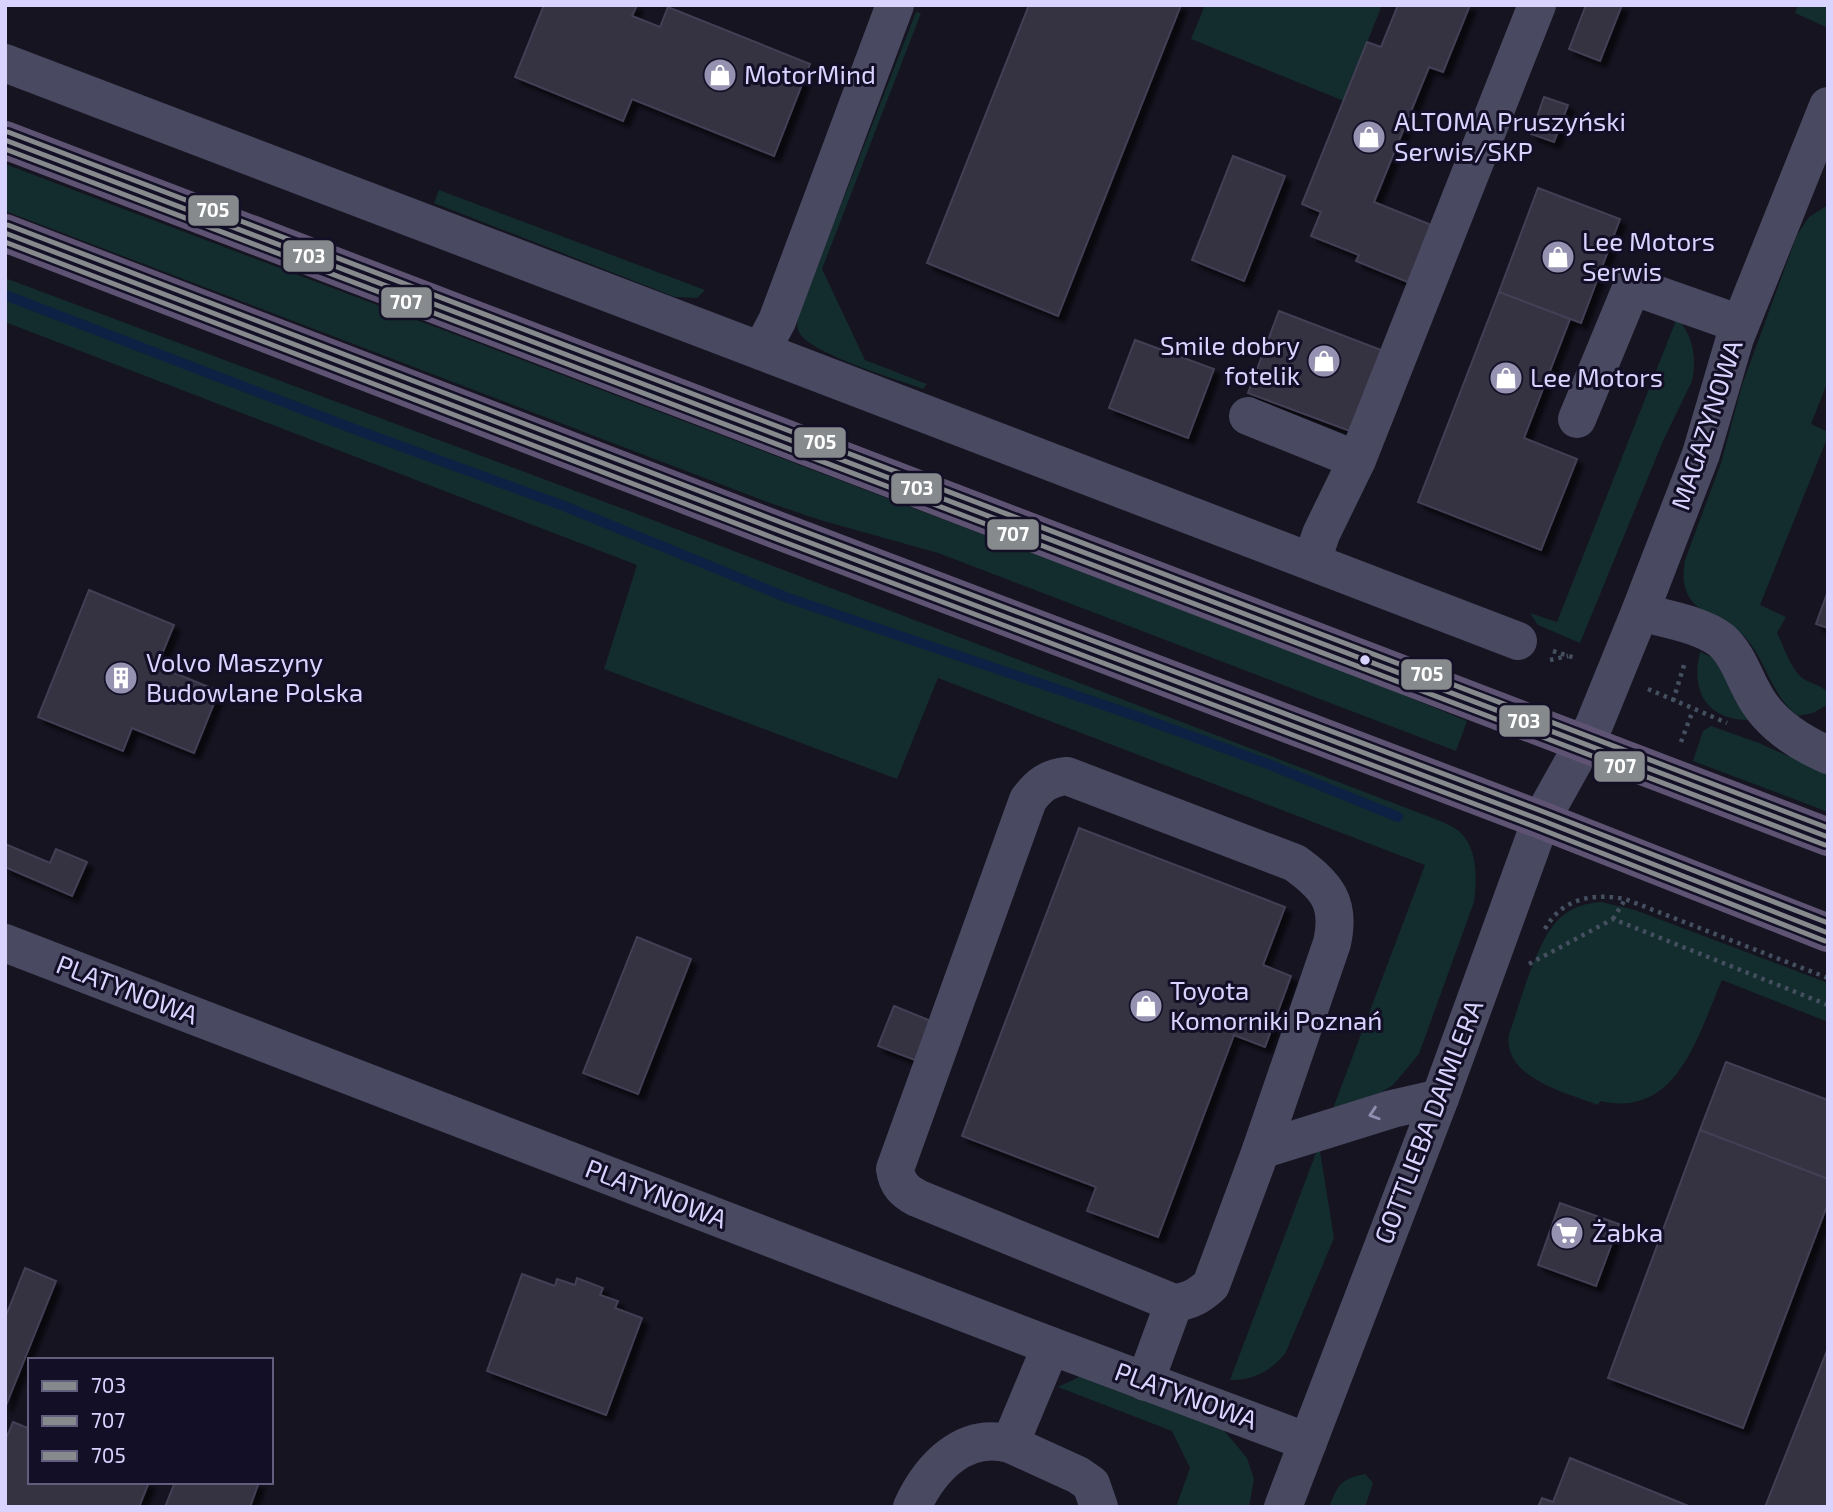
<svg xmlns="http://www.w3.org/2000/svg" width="1833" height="1512" viewBox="0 0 1833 1512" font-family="'Exo 2',sans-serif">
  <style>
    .green { fill: #132c2d }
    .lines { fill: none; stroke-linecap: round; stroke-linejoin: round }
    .stream { stroke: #0d2144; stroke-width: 10 }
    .building { fill: #343243; stroke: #433f54; stroke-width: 2; filter: url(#shadow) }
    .path { stroke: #44505f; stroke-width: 4.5; stroke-dasharray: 3.5 5; stroke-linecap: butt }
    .minor { stroke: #4a4962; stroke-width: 38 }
    .major { stroke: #5e5373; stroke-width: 38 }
    .bus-1-casing { stroke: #130f26; stroke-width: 10 }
    .bus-2-casing { stroke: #130f26; stroke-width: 10 }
    .bus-3-casing { stroke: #130f26; stroke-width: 10 }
    .bus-1 { stroke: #868a8d; stroke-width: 5 }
    .bus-2 { stroke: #868a8d; stroke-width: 5 }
    .bus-3 { stroke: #868a8d; stroke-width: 5 }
    .oneway { stroke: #928eb0 }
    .bus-dot { fill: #d9d4ff; stroke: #130f26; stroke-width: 2.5 }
    .labels { text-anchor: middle; stroke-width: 6; stroke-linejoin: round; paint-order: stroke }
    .poi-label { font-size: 26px; fill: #d9d4ff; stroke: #130f26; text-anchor: start }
    .street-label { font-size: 26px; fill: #d9d4ff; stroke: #130f26 }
    .line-badge { stroke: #130f26; stroke-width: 2.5 }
    .badge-label { font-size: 19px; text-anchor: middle; font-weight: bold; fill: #fff }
  </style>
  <defs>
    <filter id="shadow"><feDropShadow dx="6" dy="6" stdDeviation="2" flood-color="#0009"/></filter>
  </defs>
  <rect width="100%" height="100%" fill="#161421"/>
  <g class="green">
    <path d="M1205 5H1382L1344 101 1191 39Z"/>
    <path d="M1798 5H1828V28L1795 13Z"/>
    <path d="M916 12 921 13 822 269 865 360 927 384 923 389C899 380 808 353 799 332 794 323 801 309 804 300Z"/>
    <path d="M5 164 1367 680 1467 721 1456 751 938 553 820 520 770 503 5 211Z"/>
    <path d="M439 190 705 290 697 298 675 297 434 203Z"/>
    <path d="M1828 205V381L1811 424 1828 432V436L1760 605 1786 617 1777 633C1783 645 1789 664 1799 675 1807 684 1820 683 1828 693L1827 705 1813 713 1798 716C1770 695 1766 658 1743 635 1727 619 1701 616 1689 597 1682 585 1683 573 1685 560L1721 463 1742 385 1797 235 1809 217Z"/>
    <path d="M5 278 645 517 1430 817C1440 821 1452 825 1460 832 1478 849 1477 880 1474 902L1419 1054 1393 1085 1377 1095 1332 1111 1425 865 938 678 897 779 604 669 637 565 5 322Z"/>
    <path d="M1677 318C1693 335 1697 358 1692 381L1663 441 1580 643 1538 625 1530 613 1557 622Z"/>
    <path d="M1700 652 1712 657 1717 664 1751 720C1708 721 1690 693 1700 652Z"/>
    <path d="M1711 726 1759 743 1828 774V812L1693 761 1703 731Z"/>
    <path d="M1601 902 1635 910 1828 983V1022L1722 980C1698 1034 1678 1119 1600 1101L1598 1105C1567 1093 1502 1078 1509 1034 1520 1004 1537 938 1560 918 1572 907 1586 903 1601 902Z"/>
    <path d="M1319 1145 1334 1238 1286 1352C1273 1370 1253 1381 1230 1380Z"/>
    <path d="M1079 1377H1084L1222 1428 1247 1458 1254 1479 1249 1507H1176L1190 1468 1172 1431 1058 1387Z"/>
    <path d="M1365 1474 1373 1483 1365 1507H1329C1338 1485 1340 1479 1365 1474Z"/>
  </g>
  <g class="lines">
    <path class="stream" d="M5 295 362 432 564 506 788 598 1136 716 1268 764 1398 817"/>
  </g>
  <g class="building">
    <path d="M544 5H637L632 16 660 27 668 7 810 64 774 156 632 99 623 121 515 77Z"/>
    <path d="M1029 5H1181L1058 316 927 263Z"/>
    <path d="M1398 5H1470L1443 72 1429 67 1374 202 1434 226 1410 283 1356 261 1359 255 1311 236 1321 212 1302 204 1367 42 1381 47Z"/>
    <path d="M1586 5H1622L1600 61 1569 49Z"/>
    <path d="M1544 97 1568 105 1554 142 1531 134Z"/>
    <path d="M1233 156 1285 176 1244 281 1192 260Z"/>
    <path d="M1538 188 1620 219 1581 323 1499 292Z"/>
    <path d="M1499 292 1570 319 1524 438 1577 459 1541 550 1418 502Z"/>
    <path d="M1279 311 1389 353 1358 434 1248 393Z"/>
    <path d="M1135 340 1214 369 1188 438 1109 408Z"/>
    <path d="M89 590 174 625 157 666 219 691 194 753 132 728 123 751 38 717Z"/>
    <path d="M1828 591V628L1816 624Z"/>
    <path d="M1079 828 1285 907 1263 965 1291 976 1265 1047 1234 1035 1158 1237 1087 1211 1096 1187 962 1136Z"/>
    <path d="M5 844 50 863 56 849 87 862 72 896 5 867Z"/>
    <path d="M637 937 691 959 638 1094 583 1073Z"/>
    <path d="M894 1006 931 1021 915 1060 878 1046Z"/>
    <path d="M1726 1062 1828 1100V1179L1700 1130Z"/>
    <path d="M1700 1130 1828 1179V1203L1743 1428 1608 1378Z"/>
    <path d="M1560 1203 1619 1224 1596 1286 1538 1265Z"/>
    <path d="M25 1268 56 1281 5 1408V1318Z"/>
    <path d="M522 1274 555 1286 557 1279 575 1285 577 1278 603 1288 600 1295 618 1301 615 1308 642 1318 606 1415 487 1371Z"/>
    <path d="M1828 1348V1507H1765Z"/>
    <path d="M13 1422 30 1429V1482H149L139 1507H5V1441Z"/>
    <path d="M1570 1458 1691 1507H1538L1542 1498 1553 1502Z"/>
    <path d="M175 1482H259L250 1507H165Z"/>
  </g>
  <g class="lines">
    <g class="path">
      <path d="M1553 651 1575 658"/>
      <path d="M1550 660 1568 656"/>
      <path d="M1648 689 1727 723"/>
      <path d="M1673 701 1685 662"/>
      <path d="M1681 742 1693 710"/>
      <path d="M1613 919 1626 898"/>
      <path d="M1545 929C1562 898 1593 893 1625 899L1828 978"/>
      <path d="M1529 964 1613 919 1828 1005"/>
    </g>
    <g class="minor">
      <path d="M5 63 761 351 777 321 895 5"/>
      <path d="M761 351 1518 641"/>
      <path d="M1248 416 1357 460 1321 534 1312 561"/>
      <path d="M1577 419 1632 286 1740 324"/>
      <path d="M1357 460 1537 5"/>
      <path d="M1640 612C1665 619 1700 624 1721 640 1736 653 1743 674 1752 691 1767 722 1796 741 1828 755"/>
      <path d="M5 943 1051 1346 1308 1442"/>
      <path d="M1261 1150 1392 1109 1440 1098"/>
      <path d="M1051 1346 1010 1444 1078 1475 1091 1484 1099 1507"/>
      <path d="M1145 1382 1174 1303C1190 1301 1199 1296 1211 1285L1261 1150 1332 943C1341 903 1327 886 1295 863L1067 776C1048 778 1039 785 1028 800L895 1169C897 1184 904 1191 917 1198L1174 1303"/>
      <path d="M912 1507C930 1468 964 1431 1010 1444"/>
      <path d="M1283 1507 1440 1098 1541 820 1594 725 1640 612 1701 454 1735 338 1828 106"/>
    </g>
    <g class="major">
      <path d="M5 140 1828 837"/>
      <path d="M5 233 782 532 1541 820 1828 933"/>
    </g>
    <defs>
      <g id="bus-1">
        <path d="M5 140 1828 837"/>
        <path d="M5 233 782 532 1541 820 1828 933"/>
      </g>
      <g id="bus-2">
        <path d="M5 149 1825 845"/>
        <path d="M5 242 779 540 1538 828 1825 941"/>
      </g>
      <g id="bus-3">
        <path d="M8 132 1828 828"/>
        <path d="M8 225 785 524 1544 812 1828 923"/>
      </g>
    </defs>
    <use href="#bus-1" class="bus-1-casing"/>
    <use href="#bus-2" class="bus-2-casing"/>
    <use href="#bus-3" class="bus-3-casing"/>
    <use href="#bus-1" class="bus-1"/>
    <use href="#bus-2" class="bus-2"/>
    <use href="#bus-3" class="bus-3"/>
  </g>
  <defs><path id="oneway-chevron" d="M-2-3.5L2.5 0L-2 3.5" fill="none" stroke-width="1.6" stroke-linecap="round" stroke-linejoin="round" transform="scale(1.75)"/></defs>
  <use class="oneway" href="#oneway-chevron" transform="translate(1374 1114) rotate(162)"/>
  <defs>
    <symbol id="shop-disc" viewBox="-11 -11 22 22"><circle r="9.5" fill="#9591b1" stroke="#130f26"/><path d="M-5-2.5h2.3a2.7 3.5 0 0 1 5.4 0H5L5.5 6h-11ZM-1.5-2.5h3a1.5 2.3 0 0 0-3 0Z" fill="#fff"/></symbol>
    <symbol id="building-disc" viewBox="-11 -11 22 22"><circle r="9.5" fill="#9591b1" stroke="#130f26"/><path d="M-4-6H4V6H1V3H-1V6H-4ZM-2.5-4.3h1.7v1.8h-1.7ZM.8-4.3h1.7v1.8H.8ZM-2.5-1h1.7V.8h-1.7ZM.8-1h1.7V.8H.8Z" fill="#fff"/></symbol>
    <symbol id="supermarket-disc" viewBox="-11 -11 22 22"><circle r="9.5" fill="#9591b1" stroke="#130f26"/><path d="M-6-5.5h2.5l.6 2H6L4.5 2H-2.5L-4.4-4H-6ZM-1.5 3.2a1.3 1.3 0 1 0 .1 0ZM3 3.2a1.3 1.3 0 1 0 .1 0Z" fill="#fff"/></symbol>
  </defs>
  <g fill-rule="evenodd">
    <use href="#shop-disc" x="701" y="56" width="38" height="38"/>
    <use href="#shop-disc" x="1350" y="118" width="38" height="38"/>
    <use href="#shop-disc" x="1539" y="238" width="38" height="38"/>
    <use href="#shop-disc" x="1305" y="342" width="38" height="38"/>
    <use href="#shop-disc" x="1487" y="359" width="38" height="38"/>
    <use href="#building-disc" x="102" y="659" width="38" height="38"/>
    <use href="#shop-disc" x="1127" y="987" width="38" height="38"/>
    <use href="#supermarket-disc" x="1548" y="1214" width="38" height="38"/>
  </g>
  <circle class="bus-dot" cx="1365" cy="660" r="6"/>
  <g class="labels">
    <g class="poi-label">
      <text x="744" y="84">MotorMind</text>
      <text x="1394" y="131">ALTOMA Pruszyński<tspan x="1394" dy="30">Serwis/SKP</tspan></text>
      <text x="1582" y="251">Lee Motors<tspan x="1582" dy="30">Serwis</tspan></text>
      <text x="1300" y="355" text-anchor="end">Smile dobry<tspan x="1300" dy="30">fotelik</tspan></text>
      <text x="1530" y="387">Lee Motors</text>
      <text x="146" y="672">Volvo Maszyny<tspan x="146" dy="30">Budowlane Polska</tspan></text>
      <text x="1170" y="1000">Toyota<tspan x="1170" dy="30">Komorniki Poznań</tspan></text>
      <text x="1592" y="1242">Żabka</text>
    </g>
    <g class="street-label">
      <text transform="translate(1707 425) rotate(-72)" y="9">MAGAZYNOWA</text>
      <text transform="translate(127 990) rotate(21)" y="9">PLATYNOWA</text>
      <text transform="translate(1429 1122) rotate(-69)" y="9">GOTTLIEBA DAIMLERA</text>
      <text transform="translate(656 1194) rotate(21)" y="9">PLATYNOWA</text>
      <text transform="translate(1186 1396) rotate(20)" y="9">PLATYNOWA</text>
    </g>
  </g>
  <g class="line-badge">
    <rect x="187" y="194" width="53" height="33" rx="7" fill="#868a8d"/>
    <rect x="282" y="239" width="53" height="34" rx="7" fill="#868a8d"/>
    <rect x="380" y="286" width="53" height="33" rx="7" fill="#868a8d"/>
    <rect x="793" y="426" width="54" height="33" rx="7" fill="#868a8d"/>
    <rect x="890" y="472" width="53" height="33" rx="7" fill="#868a8d"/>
    <rect x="986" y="518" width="54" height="33" rx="7" fill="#868a8d"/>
    <rect x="1400" y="658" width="53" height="33" rx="7" fill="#868a8d"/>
    <rect x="1498" y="704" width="53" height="34" rx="7" fill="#868a8d"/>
    <rect x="1593" y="750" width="53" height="33" rx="7" fill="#868a8d"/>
  </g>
  <g class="badge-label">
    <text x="213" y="217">705</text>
    <text x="309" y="263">703</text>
    <text x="406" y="309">707</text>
    <text x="820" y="449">705</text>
    <text x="917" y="495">703</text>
    <text x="1013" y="541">707</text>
    <text x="1427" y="681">705</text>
    <text x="1524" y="728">703</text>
    <text x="1620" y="773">707</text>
  </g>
  <rect width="1833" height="1512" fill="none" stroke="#d9d4ff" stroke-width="14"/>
  <rect x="28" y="1358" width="245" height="126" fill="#130f26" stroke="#625e7d" stroke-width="2"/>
  <rect x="42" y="1381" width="35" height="10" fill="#868a8d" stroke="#625e7d" stroke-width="2"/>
  <text x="91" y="1393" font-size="21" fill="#d9d4ff">703</text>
  <rect x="42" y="1416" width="35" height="10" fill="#868a8d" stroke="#625e7d" stroke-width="2"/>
  <text x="91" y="1428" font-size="21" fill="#d9d4ff">707</text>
  <rect x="42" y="1451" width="35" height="10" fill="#868a8d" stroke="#625e7d" stroke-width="2"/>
  <text x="91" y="1463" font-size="21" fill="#d9d4ff">705</text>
</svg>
